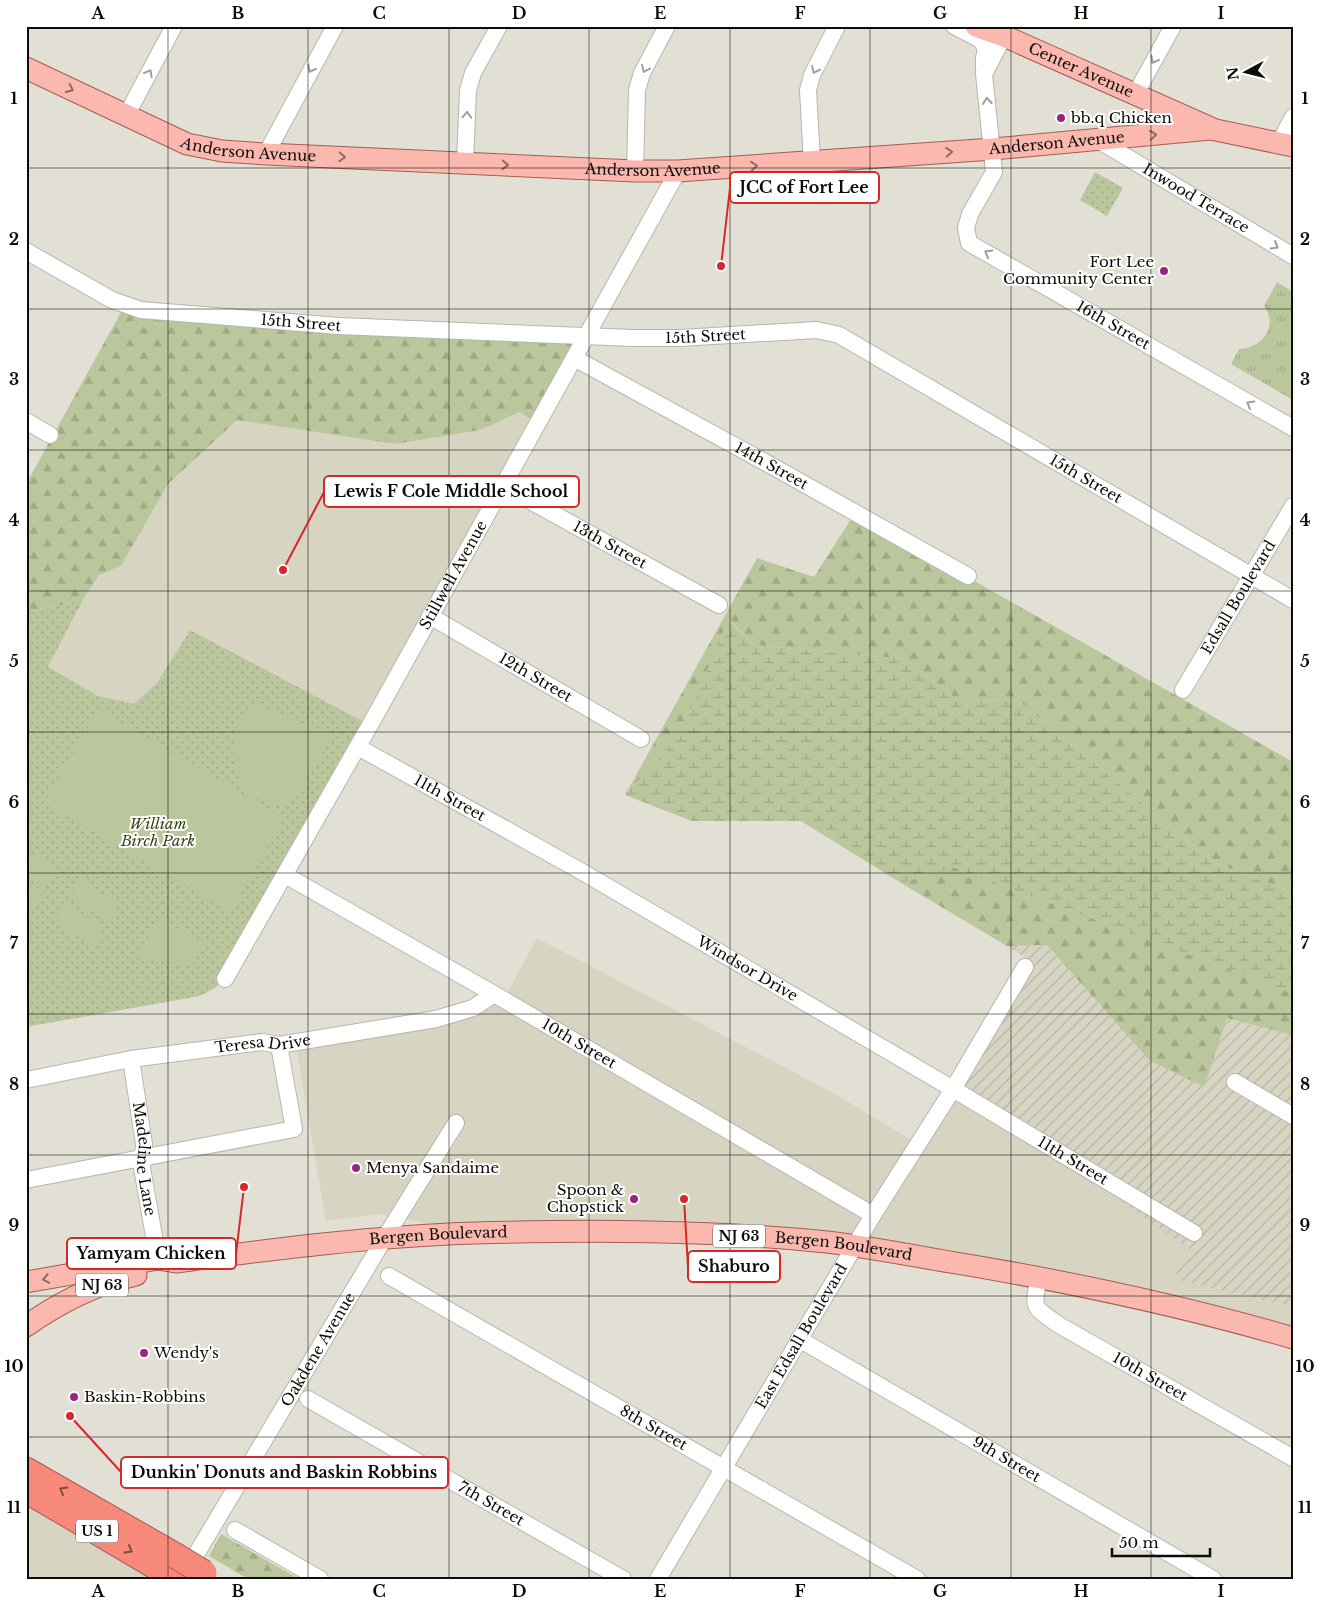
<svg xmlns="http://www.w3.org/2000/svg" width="1319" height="1605" viewBox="0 0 1319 1605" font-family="'Libre Baskerville',serif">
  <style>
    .built { fill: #d7d4c2 }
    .industrial { fill: url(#industrial-furrows) }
    .grass { fill: url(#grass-tufts) }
    .forest { fill: url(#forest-firs) }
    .wetland { fill: url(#wetland-marsh) }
    .park { fill: url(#park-dots) }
    .pitch { fill: #bac69b }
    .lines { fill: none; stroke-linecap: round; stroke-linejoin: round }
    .minor-casing { stroke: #b8b6ac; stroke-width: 18 }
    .major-casing { stroke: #a55d52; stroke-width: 23 }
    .highway-casing { stroke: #a55d52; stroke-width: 27 }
    .minor { stroke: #fff; stroke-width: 16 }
    .major { stroke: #fab8af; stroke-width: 21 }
    .highway { stroke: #f7897a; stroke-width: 25 }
    .highway-bridge-casing { stroke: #a55d52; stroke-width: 27; stroke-linecap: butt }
    .highway-bridge { stroke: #f7897a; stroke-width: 25 }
    .oneway { stroke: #9e9e9d }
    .oneway2 { stroke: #8f6b64 }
    .oneway3 { stroke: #824a42 }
    .grid { fill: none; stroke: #0d0c09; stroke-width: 1; stroke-opacity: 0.55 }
    .poi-dot { fill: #9b247e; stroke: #fff; stroke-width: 2 }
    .labels { text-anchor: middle; stroke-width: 4; stroke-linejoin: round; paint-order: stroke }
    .shield { fill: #fff; stroke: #565553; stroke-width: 1 }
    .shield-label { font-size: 14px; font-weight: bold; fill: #0d0c09 }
    .street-label { font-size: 15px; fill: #0d0c09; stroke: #fff }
    .poi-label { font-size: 15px; fill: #0d0c09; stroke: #fff; text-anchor: start }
    .park-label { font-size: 15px; font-style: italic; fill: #384310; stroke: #fff }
    .leader { fill: none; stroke: #d62828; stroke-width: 2 }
    .callout-dot { fill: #d62828; stroke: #fff; stroke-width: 2 }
    .callout { fill: #fff; stroke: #d62828; stroke-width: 2 }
    .callout-label { font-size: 16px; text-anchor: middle; font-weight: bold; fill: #0d0c09 }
    .neatline { fill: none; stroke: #0d0c09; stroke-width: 2 }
    .grid-label { font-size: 16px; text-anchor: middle; font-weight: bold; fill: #0d0c09 }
  </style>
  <defs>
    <pattern id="industrial-furrows" width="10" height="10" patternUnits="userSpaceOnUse" patternTransform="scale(1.25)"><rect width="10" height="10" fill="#d7d4c2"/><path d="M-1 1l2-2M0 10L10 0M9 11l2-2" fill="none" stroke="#b7b5a5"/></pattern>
    <pattern id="grass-tufts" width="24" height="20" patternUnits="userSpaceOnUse" patternTransform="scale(1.25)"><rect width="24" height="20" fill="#bac69b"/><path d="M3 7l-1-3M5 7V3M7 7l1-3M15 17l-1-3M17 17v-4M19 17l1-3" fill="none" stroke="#9fa984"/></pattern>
    <pattern id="forest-firs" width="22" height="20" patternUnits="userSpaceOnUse" patternTransform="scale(1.25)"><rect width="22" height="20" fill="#bac69b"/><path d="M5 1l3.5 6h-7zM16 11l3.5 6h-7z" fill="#9fa984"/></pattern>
    <pattern id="wetland-marsh" width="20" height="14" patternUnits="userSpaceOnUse" patternTransform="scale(1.25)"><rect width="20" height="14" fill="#bac69b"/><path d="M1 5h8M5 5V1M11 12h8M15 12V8" fill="none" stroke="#9fa984"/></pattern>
    <pattern id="park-dots" width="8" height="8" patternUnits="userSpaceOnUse" patternTransform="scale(1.25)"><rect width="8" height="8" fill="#bac69b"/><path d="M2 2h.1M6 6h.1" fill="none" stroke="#9fa984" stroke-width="1.8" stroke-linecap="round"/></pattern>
  </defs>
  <rect width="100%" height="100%" fill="#e2e0d5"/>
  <g class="built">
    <path d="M521 412 538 424 370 725 190 630 157 683 134 705 98 696 48 668 83 600 99 575 121 566 168 484 237 420 395 444 481 430Z"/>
    <path d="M537 938 830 1091 918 1144 953 1089 1192 1248 1173 1279 1293 1307V1338L854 1246 473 1233 380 1214 326 1221 294 1035 435 1014 504 999Z"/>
    <path d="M26 1502 161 1579H26Z"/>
  </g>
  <path class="industrial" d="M1047 945 1149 1060 1204 1087 1227 1017 1293 1035V1307L1173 1279 1189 1249 955 1083 1027 959 1007 946Z"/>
  <path class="grass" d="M1277 282 1293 292V400L1231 364 1239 349C1262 349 1279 325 1264 306Z"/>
  <g class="forest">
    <path d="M125 305 586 336 538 424 520 412 481 430 395 444 237 420 168 484 121 566 99 575 83 600 26 613V484Z"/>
    <path d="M855 513 1293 762V892L1215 863 1019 701 958 700 903 659 753 645 729 619 680 735 625 795 757 558 814 577Z"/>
    <path d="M955 867 1293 993V1035L1227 1018 1204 1087 1149 1060 1047 945 1007 946 901 883Z"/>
    <path d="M221 1534 299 1579H248L209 1556Z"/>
  </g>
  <path class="wetland" d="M728 619 753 645 903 659 958 700 1019 701 1215 863 1293 892V993L955 868 901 883 801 821H692L625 795 680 735Z"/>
  <g class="park">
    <path d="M1095 172 1123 188 1107 216 1080 200Z"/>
    <path d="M83 600 48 667 98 696 134 704 157 683 190 630 370 725 225 979 215 988 200 996 26 1027V613Z"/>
  </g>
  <g class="pitch">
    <path d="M256 703 333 736 288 807C277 805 266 803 256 797 230 779 226 742 242 717 246 712 251 708 256 703Z"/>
    <path d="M98 709 284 818 230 912 44 803Z"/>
    <path d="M26 850 57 867 47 886 26 875Z"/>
    <path d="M79 880 119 903 109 921 69 899Z"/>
    <path d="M26 883 43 892 33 911 26 908Z"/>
    <path d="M65 905 105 927 94 946 54 923Z"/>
    <path d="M158 918 205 942 192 965 137 958Z"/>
  </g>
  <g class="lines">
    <defs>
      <g id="minor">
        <path d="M954 26 981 40 986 49 984 58V69"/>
        <path id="s1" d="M1007 26 1004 36 984 74 994 172 970 214 966 228 969 243 1293 428"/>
        <path d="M1135 95 1173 26"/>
        <path d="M126 116 174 26"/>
        <path id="s2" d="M1098 140 1293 256"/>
        <path d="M1279 143 1293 117"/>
        <path d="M266 154 335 26"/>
        <path d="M812 162 808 90 812 75 837 26"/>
        <path d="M465 163 468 90 473 73 499 26"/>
        <path d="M635 171 637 90 642 73 667 26"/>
        <path id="s3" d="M26 251 112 300 141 310 339 326 633 338H680L817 330 839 335 1293 600"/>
        <path id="s4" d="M574 358 772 466 968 576"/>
        <path d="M26 421 50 435"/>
        <path id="s5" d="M503 486 719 605"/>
        <path id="s6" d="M430 616 641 739"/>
        <path id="s7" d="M1183 690 1293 506"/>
        <path id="s8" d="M358 747 579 870 953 1089 1194 1233"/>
        <path id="s9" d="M285 875 494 994 873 1215"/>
        <path id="s10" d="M225 979 370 725 678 171"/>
        <path id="s11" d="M131 1059 144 1144 142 1168 158 1259"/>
        <path id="s12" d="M26 1080 131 1059 262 1042 279 1045 436 1019 473 1008 494 994"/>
        <path d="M1235 1082 1293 1116"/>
        <path d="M26 1180 294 1129 279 1045"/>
        <path id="s13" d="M389 1276 917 1579"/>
        <path id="s14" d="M1039 1276C1033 1310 1031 1305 1059 1325L1293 1458"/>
        <path id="s15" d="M799 1339 1213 1579"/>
        <path id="s16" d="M308 1399 623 1579"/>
        <path d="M235 1530 320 1579"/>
        <path id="s17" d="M185 1573 384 1239 456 1123"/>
        <path id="s18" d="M658 1579 873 1215 953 1089 1025 967"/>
      </g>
      <g id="major">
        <path id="s19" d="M976 26 1004 36 1211 128"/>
        <path id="s20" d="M26 68 187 144 222 151 266 154 635 171H678L993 149 1211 129 1293 146"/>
        <path id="s21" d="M26 1282 158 1259 176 1262C275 1249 375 1236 475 1233 592 1230 710 1230 827 1242 868 1247 909 1255 950 1262 1066 1281 1180 1305 1293 1338"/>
        <path d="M26 1326C60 1302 96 1284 136 1275"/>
      </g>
      <g id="highway">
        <path d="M26 1470 176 1556"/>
        <path d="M26 1490 177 1579"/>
      </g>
    </defs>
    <use href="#minor" class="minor-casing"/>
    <use href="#major" class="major-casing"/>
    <use href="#highway" class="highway-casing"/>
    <use href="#minor" class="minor"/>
    <use href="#major" class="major"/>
    <use href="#highway" class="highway"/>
    <defs>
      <path id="highway-bridge" d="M176 1556 204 1573"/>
    </defs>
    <use href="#highway-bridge" class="highway-bridge-casing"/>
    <use href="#highway-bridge" class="highway-bridge"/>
  </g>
  <defs><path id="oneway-chevron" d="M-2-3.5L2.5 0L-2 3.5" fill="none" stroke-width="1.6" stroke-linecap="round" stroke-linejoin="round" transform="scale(1.25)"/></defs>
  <g class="oneway">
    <use href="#oneway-chevron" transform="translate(1154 60) rotate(119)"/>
    <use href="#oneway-chevron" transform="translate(311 69) rotate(118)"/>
    <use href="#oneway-chevron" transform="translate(645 69) rotate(115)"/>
    <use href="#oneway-chevron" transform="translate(815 70) rotate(115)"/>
    <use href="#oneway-chevron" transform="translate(149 73) rotate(-61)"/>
    <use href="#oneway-chevron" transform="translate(987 101) rotate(-97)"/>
    <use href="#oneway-chevron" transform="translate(467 115) rotate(-87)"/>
    <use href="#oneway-chevron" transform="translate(1275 246) rotate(30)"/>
    <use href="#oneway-chevron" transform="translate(988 253) rotate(-150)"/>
    <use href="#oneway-chevron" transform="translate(1250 404) rotate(-150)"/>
  </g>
  <g class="oneway2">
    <use href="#oneway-chevron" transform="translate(70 89) rotate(25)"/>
    <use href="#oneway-chevron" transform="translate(1153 135) rotate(-6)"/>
    <use href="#oneway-chevron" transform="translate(949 152) rotate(-4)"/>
    <use href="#oneway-chevron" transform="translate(342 157) rotate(3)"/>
    <use href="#oneway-chevron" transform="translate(505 165) rotate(3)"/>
    <use href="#oneway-chevron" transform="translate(754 166) rotate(-4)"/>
    <use href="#oneway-chevron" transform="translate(46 1279) rotate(169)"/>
  </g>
  <g class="oneway3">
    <use href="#oneway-chevron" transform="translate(63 1490) rotate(-150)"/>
    <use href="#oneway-chevron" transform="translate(129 1550) rotate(30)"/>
  </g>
  <path class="grid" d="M168 26V1579M308 26V1579M449 26V1579M589 26V1579M730 26V1579M870 26V1579M1011 26V1579M1151 26V1579M26 168H1293M26 309H1293M26 450H1293M26 591H1293M26 732H1293M26 873H1293M26 1014H1293M26 1155H1293M26 1296H1293M26 1437H1293"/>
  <g class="poi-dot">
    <circle cx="1061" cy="118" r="5"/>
    <circle cx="1164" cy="271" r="5"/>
    <circle cx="356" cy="1168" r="5"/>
    <circle cx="634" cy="1199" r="5"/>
    <circle cx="144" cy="1353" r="5"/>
    <circle cx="74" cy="1397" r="5"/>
  </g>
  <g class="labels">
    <g class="shield">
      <rect x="713" y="1224.5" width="52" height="23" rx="4"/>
      <rect x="76" y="1273.5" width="52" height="23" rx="4"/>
      <rect x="76" y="1519.5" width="42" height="23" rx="4"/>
    </g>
    <g class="shield-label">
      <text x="739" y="1241">NJ 63</text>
      <text x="102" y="1290">NJ 63</text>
      <text x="97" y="1536">US 1</text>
    </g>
    <g class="street-label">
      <text dy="5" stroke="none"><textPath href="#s19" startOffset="114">Center Avenue</textPath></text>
      <text dy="5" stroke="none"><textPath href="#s20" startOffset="1050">Anderson Avenue</textPath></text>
      <text dy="5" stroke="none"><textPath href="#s20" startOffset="240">Anderson Avenue</textPath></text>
      <text dy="5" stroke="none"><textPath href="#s20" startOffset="645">Anderson Avenue</textPath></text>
      <text dy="5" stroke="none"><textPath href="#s2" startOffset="114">Inwood Terrace</textPath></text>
      <text dy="5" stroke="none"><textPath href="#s3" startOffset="290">15th Street</textPath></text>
      <text dy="5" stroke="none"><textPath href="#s1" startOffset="396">16th Street</textPath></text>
      <text dy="5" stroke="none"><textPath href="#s3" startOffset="695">15th Street</textPath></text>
      <text dy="5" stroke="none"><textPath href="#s4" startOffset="225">14th Street</textPath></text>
      <text dy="5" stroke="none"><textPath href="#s3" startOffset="1115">15th Street</textPath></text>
      <text dy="5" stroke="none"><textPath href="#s5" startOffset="122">13th Street</textPath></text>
      <text dy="5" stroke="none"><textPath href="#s10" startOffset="464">Stillwell Avenue</textPath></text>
      <text dy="5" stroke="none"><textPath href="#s7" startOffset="108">Edsall Boulevard</textPath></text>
      <text dy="5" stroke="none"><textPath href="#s6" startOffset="122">12th Street</textPath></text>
      <text dy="5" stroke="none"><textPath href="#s8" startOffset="105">11th Street</textPath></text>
      <text dy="5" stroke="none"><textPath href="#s8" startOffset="448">Windsor Drive</textPath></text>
      <text dy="5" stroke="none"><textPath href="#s12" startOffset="240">Teresa Drive</textPath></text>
      <text dy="5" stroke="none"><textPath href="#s9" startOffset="339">10th Street</textPath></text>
      <text dy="5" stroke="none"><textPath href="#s11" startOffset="101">Madeline Lane</textPath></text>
      <text dy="5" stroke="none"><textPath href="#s8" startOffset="826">11th Street</textPath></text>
      <text dy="5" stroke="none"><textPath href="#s21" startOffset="416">Bergen Boulevard</textPath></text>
      <text dy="5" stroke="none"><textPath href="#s21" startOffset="822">Bergen Boulevard</textPath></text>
      <text dy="5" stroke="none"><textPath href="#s18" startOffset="282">East Edsall Boulevard</textPath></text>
      <text dy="5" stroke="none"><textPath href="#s17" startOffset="260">Oakdene Avenue</textPath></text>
      <text dy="5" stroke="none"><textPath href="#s14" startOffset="165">10th Street</textPath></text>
      <text dy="5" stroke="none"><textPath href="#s13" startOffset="305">8th Street</textPath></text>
      <text dy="5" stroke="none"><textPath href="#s15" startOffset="240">9th Street</textPath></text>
      <text dy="5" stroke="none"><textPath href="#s16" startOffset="211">7th Street</textPath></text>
    </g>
    <g class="poi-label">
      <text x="1071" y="123">bb.q Chicken</text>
      <text x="1154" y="267" text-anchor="end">Fort Lee<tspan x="1154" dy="17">Community Center</tspan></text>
      <text x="366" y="1173">Menya Sandaime</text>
      <text x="624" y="1195" text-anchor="end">Spoon &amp;<tspan x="624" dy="17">Chopstick</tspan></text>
      <text x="154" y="1358">Wendy's</text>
      <text x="84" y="1402">Baskin-Robbins</text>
    </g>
    <g class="park-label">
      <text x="158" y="829">William<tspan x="158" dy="17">Birch Park</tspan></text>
    </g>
  </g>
  <path class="leader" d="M721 266L730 188M283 570L324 492M244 1187L236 1254M684 1199L688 1267M70 1416L121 1472"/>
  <g class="callout-dot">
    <circle cx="721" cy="266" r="5"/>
    <circle cx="283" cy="570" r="5"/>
    <circle cx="244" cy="1187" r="5"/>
    <circle cx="684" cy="1199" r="5"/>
    <circle cx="70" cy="1416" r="5"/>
  </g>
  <g class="callout">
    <rect x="730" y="172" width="149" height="31" rx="5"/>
    <rect x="324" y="476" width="255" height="31" rx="5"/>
    <rect x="67" y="1238" width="169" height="31" rx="5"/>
    <rect x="688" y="1251" width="92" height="31" rx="5"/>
    <rect x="121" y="1457" width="327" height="31" rx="5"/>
  </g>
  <g class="callout-label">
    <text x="804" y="193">JCC of Fort Lee</text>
    <text x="451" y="497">Lewis F Cole Middle School</text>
    <text x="151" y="1259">Yamyam Chicken</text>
    <text x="734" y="1272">Shaburo</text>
    <text x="284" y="1478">Dunkin' Donuts and Baskin Robbins</text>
  </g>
  <rect width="1319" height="1605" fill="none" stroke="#ffffff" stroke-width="55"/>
  <g transform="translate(1246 72) rotate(263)" stroke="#ffffff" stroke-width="4" paint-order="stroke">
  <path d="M0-4L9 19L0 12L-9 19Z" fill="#0d0c09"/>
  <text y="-8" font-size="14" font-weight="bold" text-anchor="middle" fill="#0d0c09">N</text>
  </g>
  <path d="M1112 1548v8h98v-8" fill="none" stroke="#0d0c09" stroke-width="2.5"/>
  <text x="1119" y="1548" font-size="15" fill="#0d0c09" stroke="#ffffff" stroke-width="4" paint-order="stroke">50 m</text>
  <rect x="28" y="28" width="1264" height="1550" class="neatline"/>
  <g class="grid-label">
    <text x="98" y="19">A</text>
    <text x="238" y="19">B</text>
    <text x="379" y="19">C</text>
    <text x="519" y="19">D</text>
    <text x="660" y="19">E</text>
    <text x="800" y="19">F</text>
    <text x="940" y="19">G</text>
    <text x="1081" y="19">H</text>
    <text x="1221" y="19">I</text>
    <text x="14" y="104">1</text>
    <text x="1305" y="104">1</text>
    <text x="14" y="245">2</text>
    <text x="1305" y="245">2</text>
    <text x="14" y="385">3</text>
    <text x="1305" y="385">3</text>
    <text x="14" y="526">4</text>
    <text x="1305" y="526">4</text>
    <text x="14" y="667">5</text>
    <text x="1305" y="667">5</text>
    <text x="14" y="808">6</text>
    <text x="1305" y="808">6</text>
    <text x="14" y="949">7</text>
    <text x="1305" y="949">7</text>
    <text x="14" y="1090">8</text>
    <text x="1305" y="1090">8</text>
    <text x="14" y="1231">9</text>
    <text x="1305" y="1231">9</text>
    <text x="14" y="1372">10</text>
    <text x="1305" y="1372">10</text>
    <text x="14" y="1513">11</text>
    <text x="1305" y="1513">11</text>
    <text x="98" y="1597">A</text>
    <text x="238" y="1597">B</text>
    <text x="379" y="1597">C</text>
    <text x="519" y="1597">D</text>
    <text x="660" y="1597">E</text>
    <text x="800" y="1597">F</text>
    <text x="940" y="1597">G</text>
    <text x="1081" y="1597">H</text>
    <text x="1221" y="1597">I</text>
  </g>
</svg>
